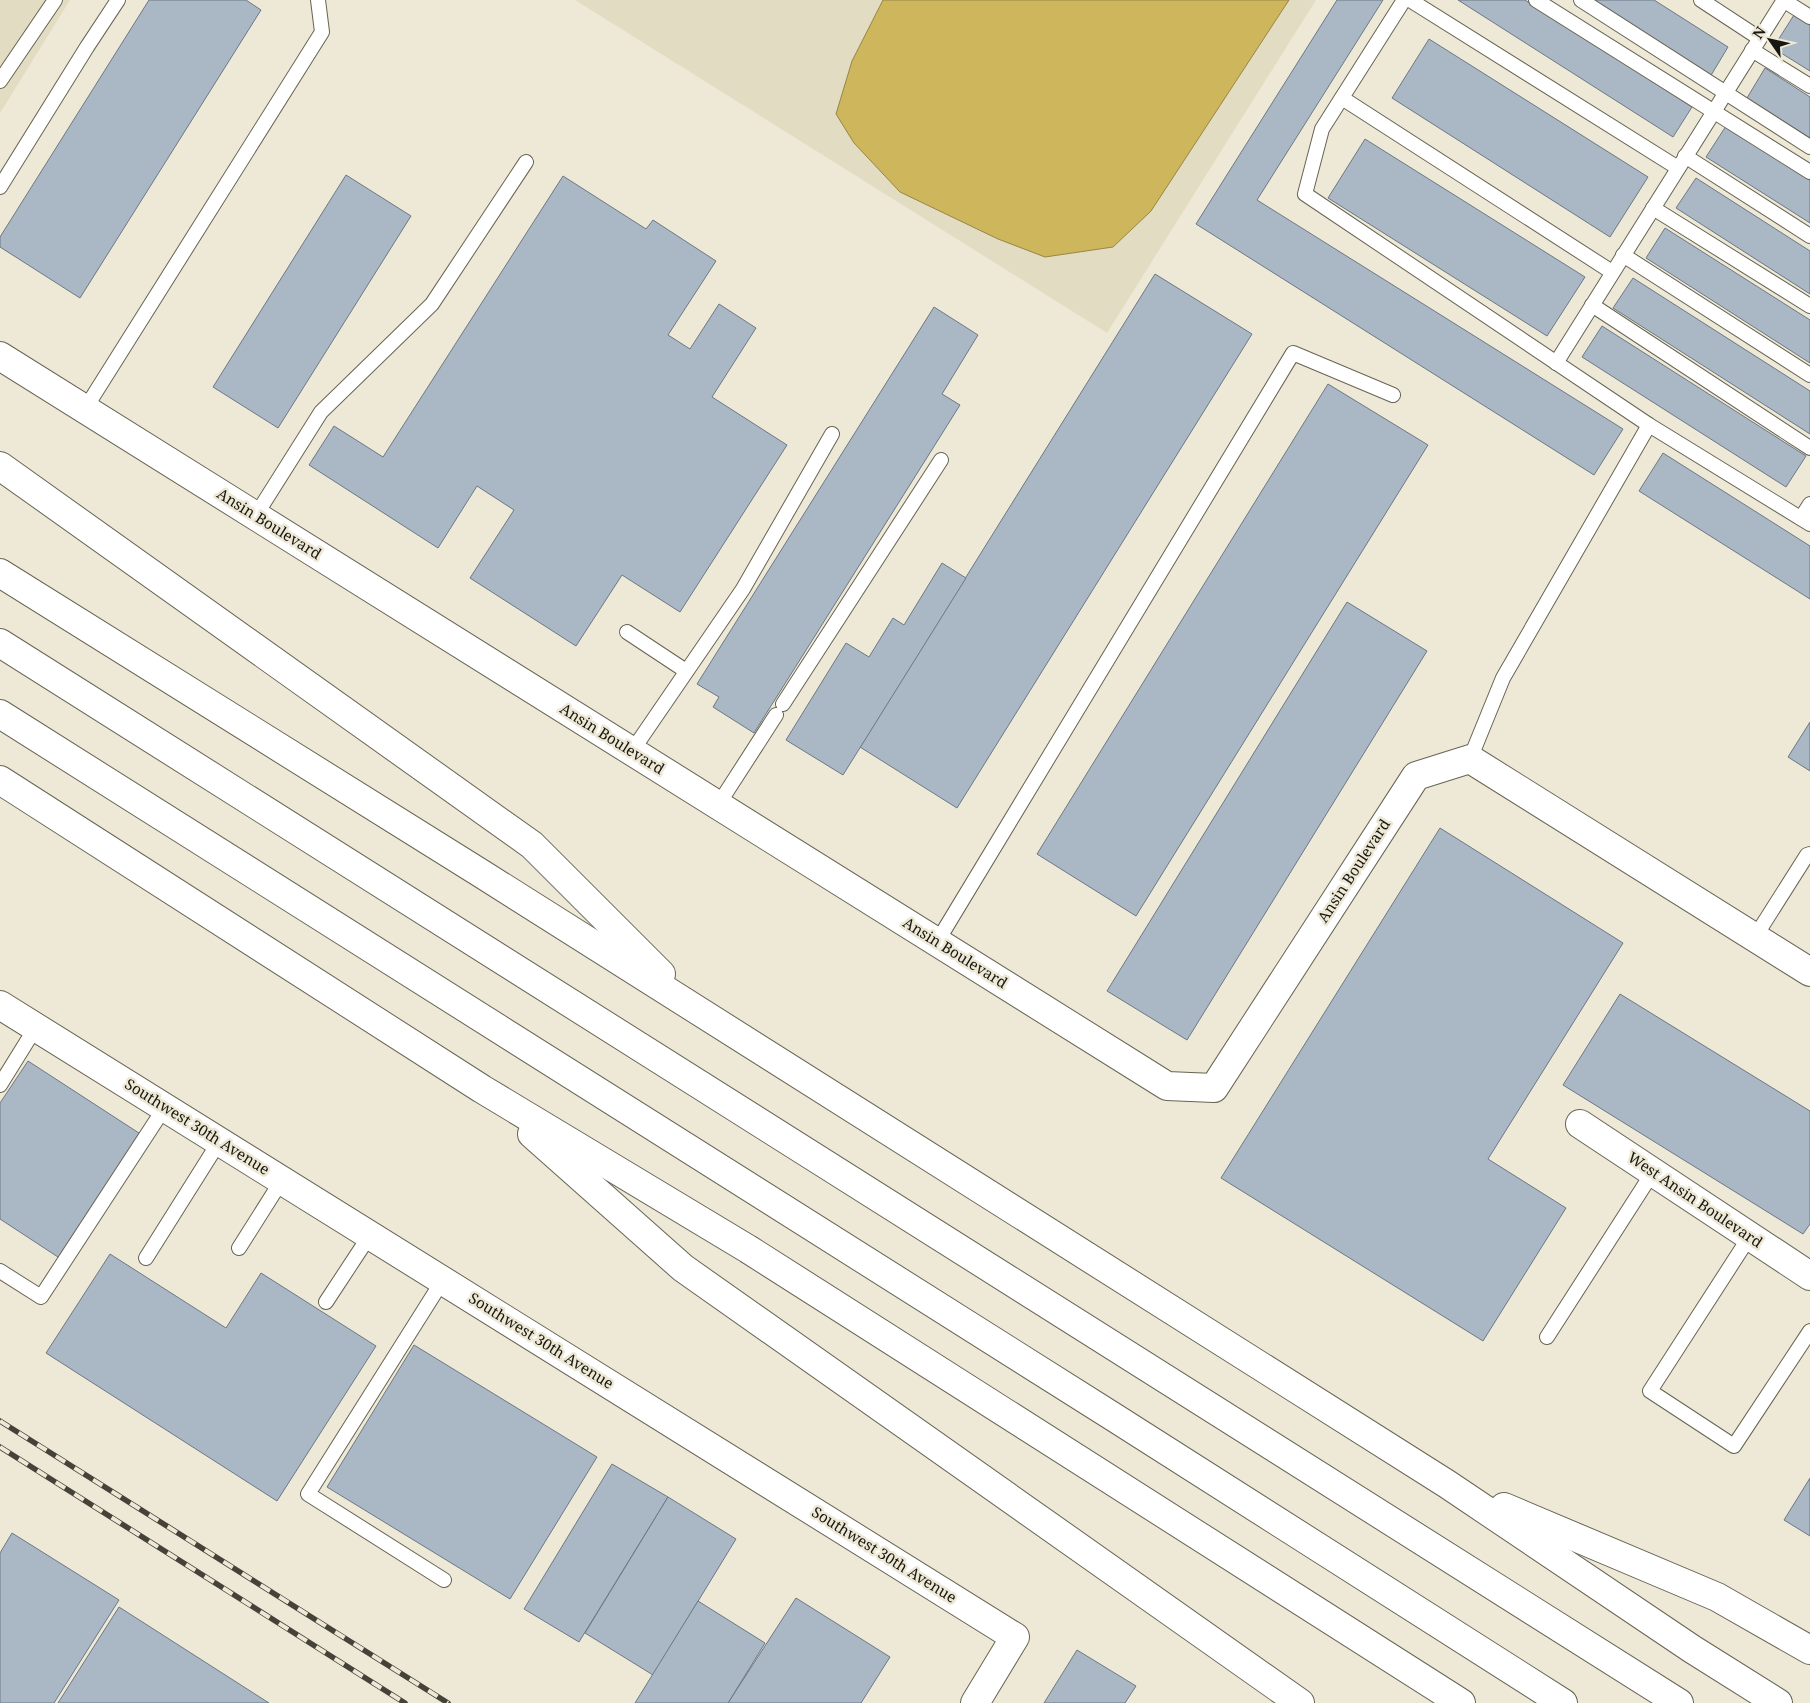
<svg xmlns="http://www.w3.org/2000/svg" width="1810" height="1703" viewBox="0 0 1810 1703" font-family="'Noto Serif',serif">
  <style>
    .built { fill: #e2dcc2 }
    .water { fill: #cdb65c; stroke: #978645 }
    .building { fill: #aab7c5; stroke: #6c7885 }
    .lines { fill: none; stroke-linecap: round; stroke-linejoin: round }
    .lane-casing { stroke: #686454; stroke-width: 16 }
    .street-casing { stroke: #686454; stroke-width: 30 }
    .highway-casing { stroke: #686454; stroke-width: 30 }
    .lane { stroke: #fff; stroke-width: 14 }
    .street { stroke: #fff; stroke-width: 28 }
    .highway { stroke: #fff; stroke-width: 28 }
    .rail-casing { stroke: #45423a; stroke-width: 5.5 }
    .rail { stroke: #ede9d6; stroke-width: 4; stroke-dasharray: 11; stroke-linecap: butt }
    .labels { text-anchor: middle; stroke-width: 5; stroke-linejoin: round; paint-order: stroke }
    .street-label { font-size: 15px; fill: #181610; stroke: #ede9d6 }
  </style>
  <rect width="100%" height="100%" fill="#ede9d6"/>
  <g class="built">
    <path d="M0 0H70L0 113Z"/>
    <path d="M575 0H1316L1107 333Z"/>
  </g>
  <path class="water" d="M883 0H1289L1151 211 1113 247 1045 257 998 239 900 192 854 143 836 114 852 61Z"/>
  <g class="building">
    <path d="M149 0H246L261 10 80 298 0 247V237Z"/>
    <path d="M1337 0H1383L1257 200 1623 429 1594 475 1196 224Z"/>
    <path d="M1458 0H1525L1692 107 1673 137Z"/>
    <path d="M1590 0H1654L1728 47 1710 77Z"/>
    <path d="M1794 15 1810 25V71L1773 48Z"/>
    <path d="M1429 39 1648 177 1610 237 1392 98Z"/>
    <path d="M1765 68 1810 97V138L1747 98Z"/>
    <path d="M1726 126 1810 180V223L1706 157Z"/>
    <path d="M1365 139 1585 277 1547 336 1328 198Z"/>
    <path d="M346 175 411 216 278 428 213 387Z"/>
    <path d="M563 176 646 229 653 220 716 261 668 335 690 349 719 304 756 328 712 397 787 445 680 612 622 575 576 646 470 578 514 510 477 486 438 548 309 465 334 426 383 457Z"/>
    <path d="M1696 178 1810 251V294L1676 208Z"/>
    <path d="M1665 228 1810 320V363L1646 258Z"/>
    <path d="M1155 274 1252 334 957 808 860 747Z"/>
    <path d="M1633 278 1810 391V434L1613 308Z"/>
    <path d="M934 307 978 335 942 394 960 405 754 733 713 707 719 697 697 684Z"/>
    <path d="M1602 326 1806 456 1786 487 1582 357Z"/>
    <path d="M1328 384 1428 445 1136 916 1037 854Z"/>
    <path d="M1663 453 1810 546V599L1639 491Z"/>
    <path d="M942 563 966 578 843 775 786 740 846 643 869 657 893 618 904 625Z"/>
    <path d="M1347 602 1427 651 1187 1040 1107 991Z"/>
    <path d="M1810 722V771L1788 757Z"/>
    <path d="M1440 828 1623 943 1488 1159 1566 1208 1483 1341 1221 1178Z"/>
    <path d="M1620 994 1810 1111V1224L1803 1234 1563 1085Z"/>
    <path d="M28 1061 142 1135 61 1259 0 1219V1103Z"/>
    <path d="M110 1254 226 1328 261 1273 376 1346 277 1501 46 1353Z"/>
    <path d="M414 1345 597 1457 510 1599 327 1487Z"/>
    <path d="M612 1464 668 1497 579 1642 524 1609Z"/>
    <path d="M1810 1478V1536L1784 1520Z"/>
    <path d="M668 1497 736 1539 653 1675 585 1633Z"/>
    <path d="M12 1533 119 1600 54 1703H0V1553Z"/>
    <path d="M796 1598 890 1657 861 1703H728Z"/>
    <path d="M698 1601 765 1643 728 1703H635Z"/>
    <path d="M119 1607 269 1703H58Z"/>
    <path d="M1077 1650 1136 1686 1125 1703H1044Z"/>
  </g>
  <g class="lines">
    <defs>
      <g id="lane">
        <path d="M1404 0 1322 129 1305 194 1649 425 1810 524"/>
        <path d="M1410 0 1678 168"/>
        <path d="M1536 0 1810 172"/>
        <path d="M1581 0 1810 147"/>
        <path d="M1701 0 1759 38"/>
        <path d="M1783 0 1810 17"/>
        <path d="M1752 50 1810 86"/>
        <path d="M0 81 55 0"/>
        <path d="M1342 98 1612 272"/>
        <path d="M1685 156 1810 236"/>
        <path d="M0 187 87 47 118 0"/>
        <path d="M1653 208 1810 306"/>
        <path d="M1623 255 1810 375"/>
        <path d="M1592 305 1810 448"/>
        <path d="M1556 363 1784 0"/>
        <path d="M85 409 322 32 318 0"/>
        <path d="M256 515 321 412 432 304 526 162"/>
        <path d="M1801 518 1810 504"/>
        <path d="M627 632 686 671"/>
        <path d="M783 704 941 460"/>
        <path d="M632 751 743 589 832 434"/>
        <path d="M1470 759 1503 678 1649 425"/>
        <path d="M718 805 776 715"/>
        <path d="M1755 937 1807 855 1810 854"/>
        <path d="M937 942 1293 353 1393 395"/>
        <path d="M0 1085 36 1027"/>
        <path d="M1750 1236 1650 1391 1734 1446 1810 1331"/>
        <path d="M239 1248 282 1180"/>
        <path d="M146 1258 219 1142"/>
        <path d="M0 1271 41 1297 165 1107"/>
        <path d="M443 1280 308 1494 444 1580"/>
        <path d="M326 1302 370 1235"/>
        <path d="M1547 1337 1653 1172"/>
      </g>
      <g id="street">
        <path d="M0 356 1167 1086 1214 1088 1416 776 1470 759 1810 972"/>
        <path d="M0 1005 1015 1637 975 1703"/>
        <path d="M1580 1124 1810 1276"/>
      </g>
      <g id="highway">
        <path d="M0 466 532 845 661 974"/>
        <path d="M0 573 482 874 1447 1484 1692 1649 1778 1703"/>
        <path d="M0 643 1679 1703"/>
        <path d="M0 714 1112 1416 1563 1703"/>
        <path d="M0 780 482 1089 748 1249 1461 1703"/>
        <path d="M532 1134 683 1268 1300 1703"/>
        <path d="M1504 1507 1717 1597 1810 1650"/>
      </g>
    </defs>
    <use href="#lane" class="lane-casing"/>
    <use href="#street" class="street-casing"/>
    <use href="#highway" class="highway-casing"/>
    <use href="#lane" class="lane"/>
    <use href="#street" class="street"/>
    <use href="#highway" class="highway"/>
    <defs>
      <g id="rail">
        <path d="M0 1421 448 1703"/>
        <path d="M0 1447 405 1703"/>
      </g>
    </defs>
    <use href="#rail" class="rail-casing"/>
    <use href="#rail" class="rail"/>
  </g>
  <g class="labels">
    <g class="street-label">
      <text transform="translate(269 524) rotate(32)" y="5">Ansin Boulevard</text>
      <text transform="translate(612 739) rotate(32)" y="5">Ansin Boulevard</text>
      <text transform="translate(1354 871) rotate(-57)" y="5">Ansin Boulevard</text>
      <text transform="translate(955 953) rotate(32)" y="5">Ansin Boulevard</text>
      <text transform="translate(197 1127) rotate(32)" y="5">Southwest 30th Avenue</text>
      <text transform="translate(1695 1200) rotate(34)" y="5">West Ansin Boulevard</text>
      <text transform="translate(541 1341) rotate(32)" y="5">Southwest 30th Avenue</text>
      <text transform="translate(884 1555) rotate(32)" y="5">Southwest 30th Avenue</text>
    </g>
  </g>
  <g transform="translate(1770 40) rotate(304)" stroke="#ede9d6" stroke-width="4" paint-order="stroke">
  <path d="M0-4L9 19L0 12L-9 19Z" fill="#181610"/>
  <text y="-8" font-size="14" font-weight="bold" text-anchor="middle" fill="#181610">N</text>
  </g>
</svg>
